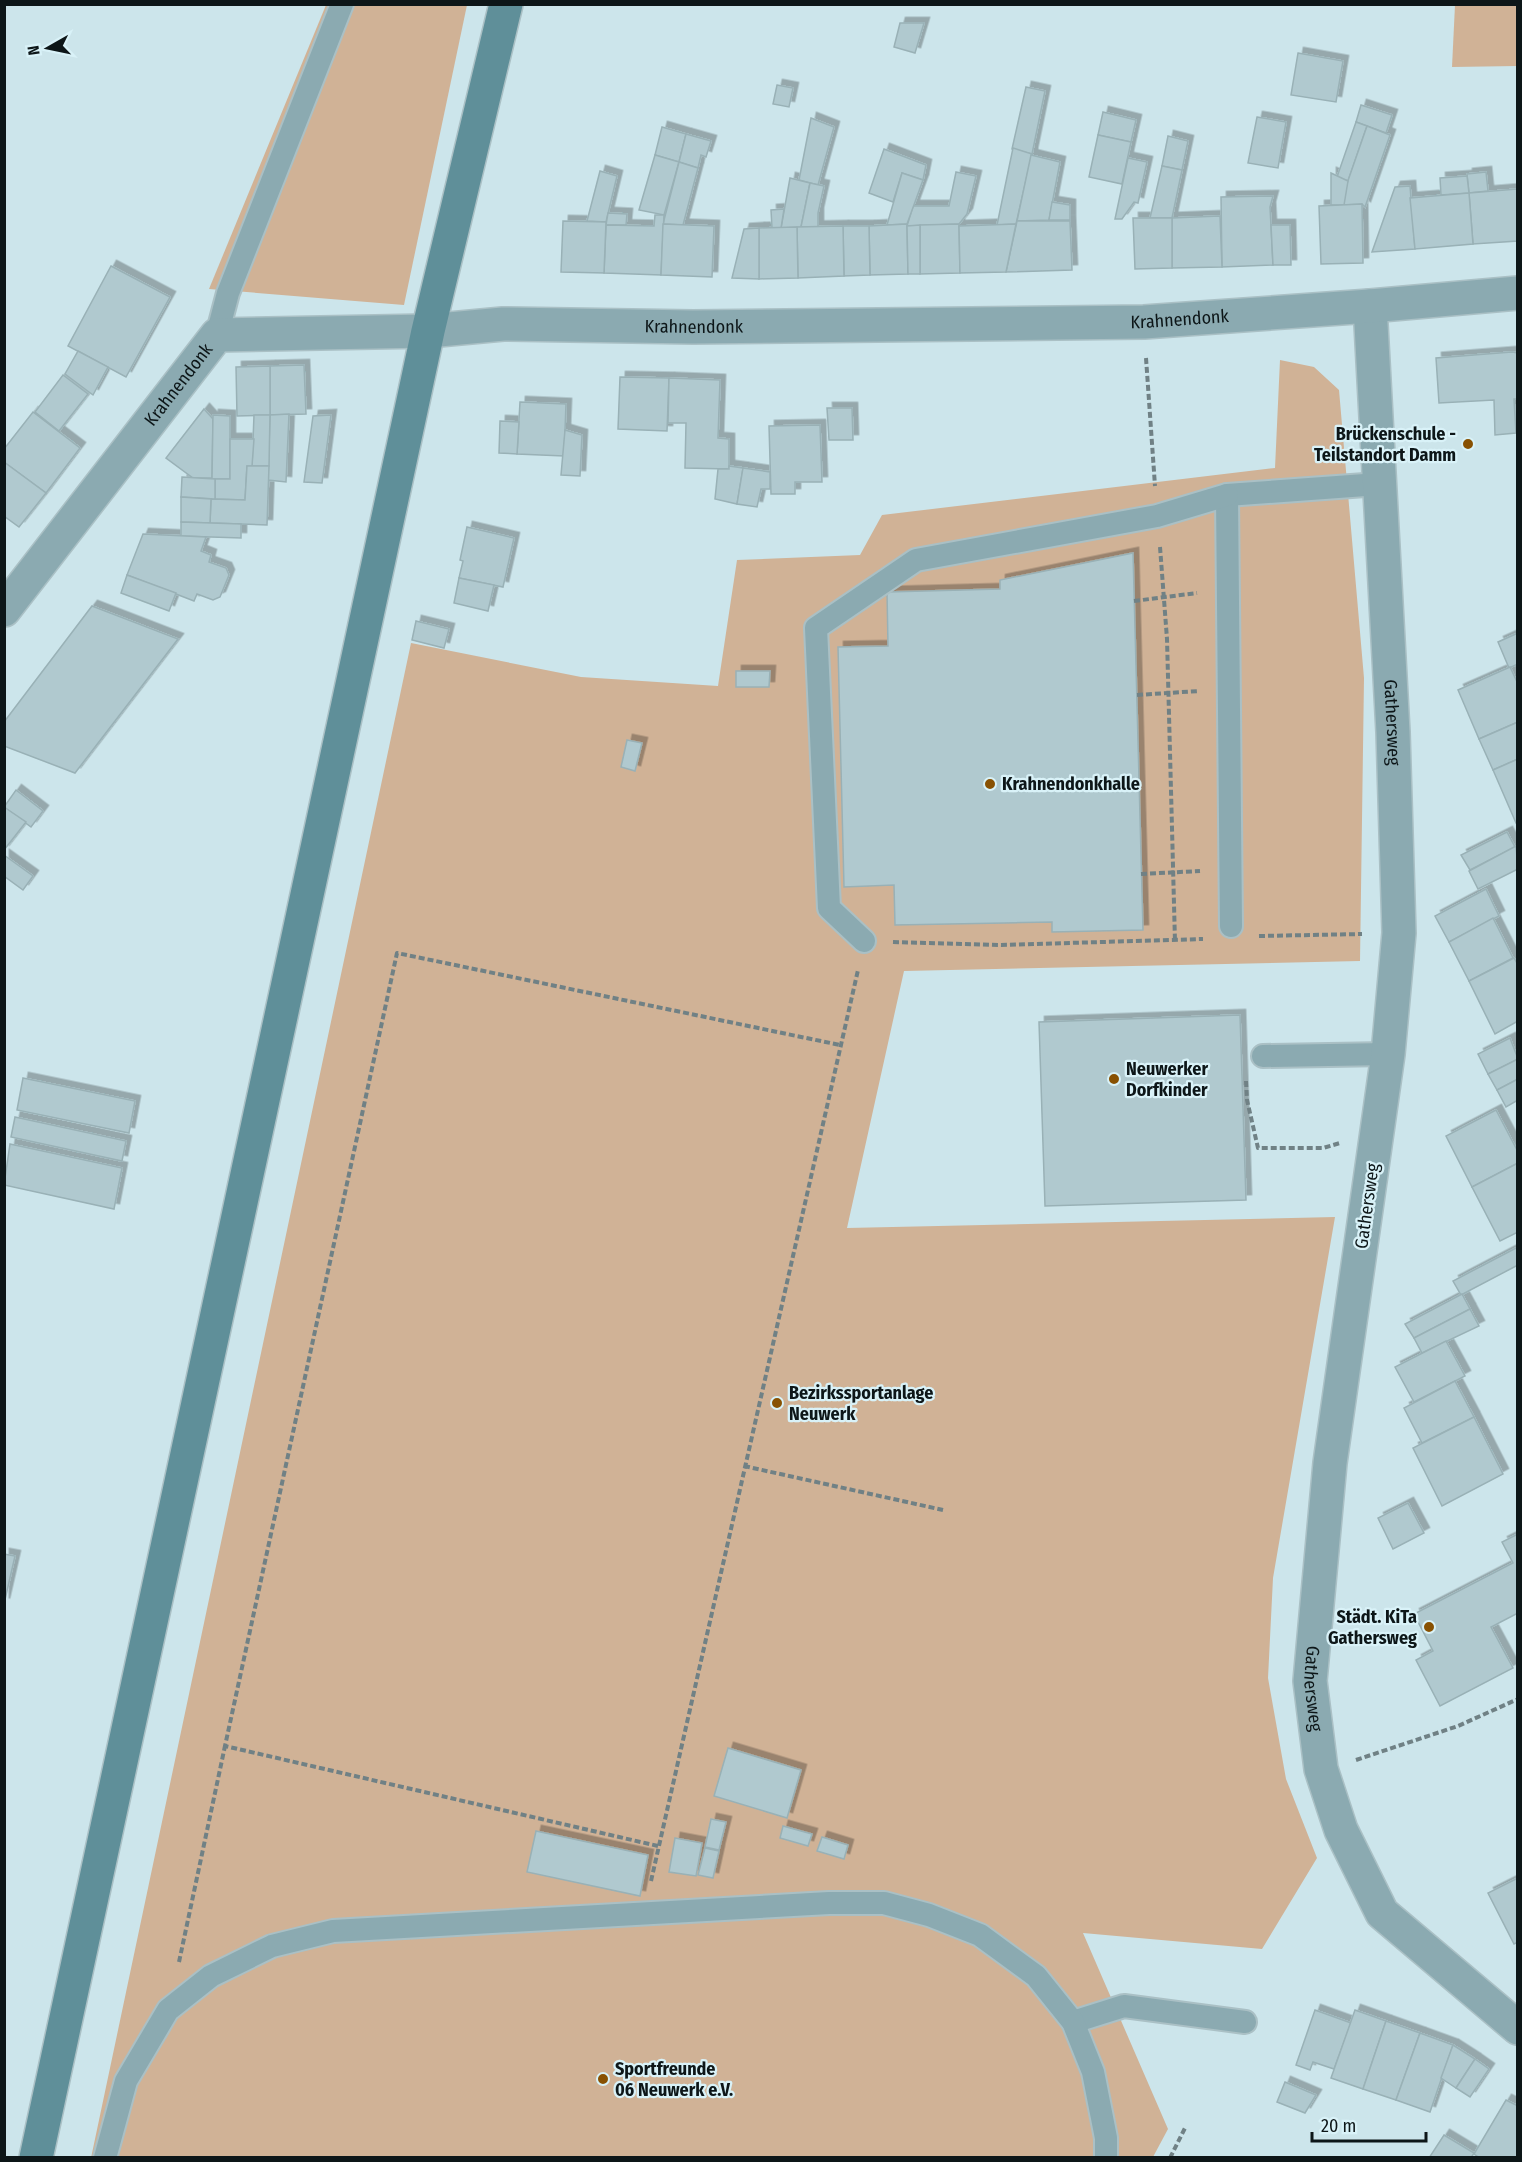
<svg xmlns="http://www.w3.org/2000/svg" width="1522" height="2162" viewBox="0 0 1522 2162" font-family="'Fira Sans Condensed',sans-serif">
  <style>
    .green { fill: #d0b296 }
    .building { fill: #b0c9cf; stroke: #99b1b6; stroke-width: 1.5; filter: url(#shadow) }
    .lines { fill: none; stroke-linecap: round; stroke-linejoin: round }
    .lane-casing { stroke: #aac0c5; stroke-width: 26 }
    .street-casing { stroke: #aac0c5; stroke-width: 36 }
    .secondary-casing { stroke: #aac0c5; stroke-width: 36 }
    .path { stroke: #708185; stroke-width: 4; stroke-dasharray: 6 3; stroke-linecap: butt }
    .lane { stroke: #8baab1; stroke-width: 22 }
    .street { stroke: #8baab1; stroke-width: 33 }
    .secondary { stroke: #5f8f99; stroke-width: 33 }
    .poi-dot { fill: #885102; stroke: #d9f2f8; stroke-width: 2 }
    .labels { text-anchor: middle; stroke-width: 4.5; stroke-linejoin: round; paint-order: stroke }
    .street-label { font-size: 18px; fill: #0d1618; stroke: #d9f2f8 }
    .poi-label { font-size: 18px; font-weight: bold; fill: #0d1618; stroke: #d9f2f8; text-anchor: start }
  </style>
  <defs>
    <filter id="shadow"><feDropShadow dx="5.5" dy="-5.5" stdDeviation="0" flood-color="#0004"/></filter>
  </defs>
  <rect width="100%" height="100%" fill="#cce5eb"/>
  <g class="green">
    <path d="M326 5H467L404 305 209 289Z"/>
    <path d="M1455 5H1517V66L1452 67Z"/>
    <path d="M1280 360 1314 367 1339 390 1364 678 1360 961 904 971 847 1228 1335 1217 1273 1578 1268 1678 1286 1779 1317 1858 1262 1949 1083 1933 1168 2129 1153 2157 91 2158 411 643 581 677 718 686 737 560 860 555 882 515 1275 468Z"/>
  </g>
  <g class="building">
    <path d="M900 23H924L915 53 894 47Z"/>
    <path d="M1298 53 1343 61 1336 102 1291 95Z"/>
    <path d="M777 85 793 88 789 107 773 104Z"/>
    <path d="M1026 87 1045 91 1032 154 1012 149Z"/>
    <path d="M1361 105 1392 115 1386 133 1356 122Z"/>
    <path d="M1103 112 1136 120 1131 142 1098 135Z"/>
    <path d="M1257 117 1286 122 1278 168 1248 163Z"/>
    <path d="M811 118 834 127 818 185 799 180Z"/>
    <path d="M1356 122 1367 126 1348 181 1337 177Z"/>
    <path d="M1367 126 1390 135 1365 207 1362 204 1344 205 1343 195Z"/>
    <path d="M662 127 686 134 679 162 655 155Z"/>
    <path d="M686 134 711 141 706 157 701 155 698 168 679 162Z"/>
    <path d="M1098 135 1131 142 1122 184 1089 177Z"/>
    <path d="M1168 136 1188 141 1182 170 1162 166Z"/>
    <path d="M1013 148 1032 154 1016 224 997 225Z"/>
    <path d="M884 149 926 165 923 180 902 173 893 202 869 193Z"/>
    <path d="M655 155 679 162 664 215 639 210Z"/>
    <path d="M1031 155 1060 162 1049 220 1017 221Z"/>
    <path d="M1128 158 1147 162 1138 203 1134 202 1122 219H1115Z"/>
    <path d="M679 162 698 168 683 225 663 224Z"/>
    <path d="M1162 166 1182 170 1172 218H1150Z"/>
    <path d="M600 171 617 176 606 222 587 221Z"/>
    <path d="M956 172 976 176 967 214 959 224 907 226 913 206H949Z"/>
    <path d="M1486 172 1488 191 1469 193 1467 174Z"/>
    <path d="M902 173 923 180 907 224 887 225Z"/>
    <path d="M1331 173 1348 181 1344 205H1331Z"/>
    <path d="M1467 176 1469 193 1441 195 1440 178Z"/>
    <path d="M790 178 810 183 801 227 781 228Z"/>
    <path d="M810 183 824 186 818 213V227H801Z"/>
    <path d="M1410 186 1415 249 1372 252 1395 187Z"/>
    <path d="M1517 189 1518 241 1473 244 1469 193Z"/>
    <path d="M1469 193 1473 244 1415 249 1410 198Z"/>
    <path d="M1273 196 1270 207 1273 265 1222 267 1221 197Z"/>
    <path d="M1052 202 1070 205V220H1049Z"/>
    <path d="M1362 204 1363 263 1321 264 1319 206Z"/>
    <path d="M784 209 781 228H772L771 210Z"/>
    <path d="M608 213 627 214 626 225H606Z"/>
    <path d="M655 215H664L661 275 604 273 606 225 654 226Z"/>
    <path d="M1220 216 1222 267 1172 268V218Z"/>
    <path d="M1133 218H1172V268L1135 269Z"/>
    <path d="M563 221 606 222 604 273 561 272Z"/>
    <path d="M1017 221H1070L1072 270 1006 272Z"/>
    <path d="M663 224 714 226 712 277 661 275Z"/>
    <path d="M907 224 908 274 870 275 869 226Z"/>
    <path d="M959 224 960 273 920 274V225Z"/>
    <path d="M1016 224 1006 272 960 273 959 226Z"/>
    <path d="M920 225V274H908L907 226Z"/>
    <path d="M1271 225H1290L1291 265H1273Z"/>
    <path d="M843 226H869L870 275 844 276Z"/>
    <path d="M843 226 844 276 798 278 797 227Z"/>
    <path d="M797 227 798 278 759 279V228Z"/>
    <path d="M759 228V279L732 278 744 229Z"/>
    <path d="M111 266 170 297 126 377 68 346Z"/>
    <path d="M78 351 108 367 93 395 65 374Z"/>
    <path d="M1512 352 1518 353V399H1514L1516 433 1495 435 1494 400 1439 403 1436 358Z"/>
    <path d="M304 365 306 414 270 415V366Z"/>
    <path d="M270 366V415L237 416 236 367Z"/>
    <path d="M63 375 88 394 59 431 35 412Z"/>
    <path d="M620 377 669 378 667 431 618 429Z"/>
    <path d="M669 378 720 380 718 438 729 439V469L685 468 686 423H668Z"/>
    <path d="M520 402 566 404 564 456 517 454Z"/>
    <path d="M827 408H852L853 440H829Z"/>
    <path d="M204 409 213 419 212 478H193L166 458Z"/>
    <path d="M33 412 80 448 46 493 4 462V449Z"/>
    <path d="M289 414 286 482 268 480 270 415Z"/>
    <path d="M213 415 230 416V479H212Z"/>
    <path d="M254 415H270L269 466H252Z"/>
    <path d="M331 415 322 483 304 482 313 416Z"/>
    <path d="M500 421 519 422 517 454 499 453Z"/>
    <path d="M820 425 822 482H795V494H771L769 426Z"/>
    <path d="M565 430 582 435 580 476 561 475Z"/>
    <path d="M230 439H254L252 466H247L245 500 215 499V479H230Z"/>
    <path d="M4 462 46 493 19 527 4 516Z"/>
    <path d="M247 466H269L267 525 210 523 211 499 245 500Z"/>
    <path d="M729 466 743 468 737 504 715 499 718 469H729Z"/>
    <path d="M743 468 770 472V489H761L757 507 737 504Z"/>
    <path d="M182 477 215 479V499L181 497Z"/>
    <path d="M181 497 211 499 210 523 181 522Z"/>
    <path d="M181 522 241 524V538L181 536Z"/>
    <path d="M467 527 514 538 503 587 459 578 463 561 460 560Z"/>
    <path d="M143 534 206 537 201 551 211 555 209 562 226 568 229 575 220 597 213 600 197 594 194 601 127 575Z"/>
    <path d="M1133 553 1143 930 1052 932V922L895 925 894 885 844 887 838 647 888 646 887 592 1000 589V580Z"/>
    <path d="M127 575 176 593 169 611 121 593Z"/>
    <path d="M459 578 494 585 488 611 454 603Z"/>
    <path d="M92 606 178 639 75 773 4 746V722Z"/>
    <path d="M416 621 449 629 444 648 412 640Z"/>
    <path d="M1518 633V664L1509 668 1498 642Z"/>
    <path d="M1510 667 1518 684V722L1479 739 1458 690Z"/>
    <path d="M736 671H770L769 687H736Z"/>
    <path d="M1518 722V759L1493 770 1479 739Z"/>
    <path d="M627 740 642 743 635 771 621 767Z"/>
    <path d="M1518 759V822L1516 823 1493 770Z"/>
    <path d="M16 790 43 811 31 827 4 807Z"/>
    <path d="M4 807 26 822 4 850Z"/>
    <path d="M1507 832 1515 847 1470 870 1461 855Z"/>
    <path d="M1516 846 1518 869 1478 889 1469 871Z"/>
    <path d="M4 855 33 876 23 890 4 876Z"/>
    <path d="M1486 889 1499 916 1449 942 1435 916Z"/>
    <path d="M1493 918 1513 958 1469 981 1449 942Z"/>
    <path d="M1514 958 1518 965V1021L1495 1034 1469 981Z"/>
    <path d="M1240 1015 1246 1200 1045 1206 1039 1022Z"/>
    <path d="M1510 1038 1518 1059 1488 1074 1478 1054Z"/>
    <path d="M1518 1059V1079L1497 1090 1488 1074Z"/>
    <path d="M23 1078 135 1101 129 1133 17 1110Z"/>
    <path d="M1518 1079V1100L1506 1107 1497 1090Z"/>
    <path d="M1496 1110 1518 1152V1163L1472 1187 1446 1136Z"/>
    <path d="M15 1117 126 1141 122 1161 11 1137Z"/>
    <path d="M10 1144 122 1168 114 1209 4 1185Z"/>
    <path d="M1518 1163V1232L1500 1241 1472 1187Z"/>
    <path d="M1518 1247V1265L1461 1295 1453 1281Z"/>
    <path d="M1462 1294 1470 1309 1414 1338 1405 1324Z"/>
    <path d="M1470 1309 1479 1326 1422 1353 1414 1338Z"/>
    <path d="M1446 1341 1465 1376 1414 1402 1395 1367Z"/>
    <path d="M1455 1381 1474 1417 1422 1443 1404 1408Z"/>
    <path d="M1474 1417 1503 1474 1442 1506 1413 1448Z"/>
    <path d="M1408 1503 1424 1533 1393 1549 1378 1518Z"/>
    <path d="M1518 1534V1613L1491 1627 1513 1668 1440 1706 1416 1660 1433 1651 1414 1614 1513 1563 1502 1542Z"/>
    <path d="M4 1554 15 1556 4 1604Z"/>
    <path d="M728 1748 801 1770 787 1818 714 1796Z"/>
    <path d="M711 1819 726 1822 719 1850 705 1847Z"/>
    <path d="M783 1826 812 1834 808 1846 780 1838Z"/>
    <path d="M536 1831 648 1855 640 1896 527 1872Z"/>
    <path d="M822 1837 848 1845 844 1859 817 1851Z"/>
    <path d="M675 1838 702 1843 696 1876 669 1872Z"/>
    <path d="M705 1848 719 1851 713 1878 698 1875Z"/>
    <path d="M1518 1878V1942L1514 1944 1488 1893Z"/>
    <path d="M1315 2010 1351 2023 1334 2069 1313 2062 1310 2070 1296 2065Z"/>
    <path d="M1355 2010 1386 2021 1363 2089 1331 2078Z"/>
    <path d="M1386 2021 1420 2033 1396 2100 1363 2089Z"/>
    <path d="M1420 2033 1453 2045 1430 2112 1396 2100Z"/>
    <path d="M1453 2045 1475 2059 1456 2088 1441 2078Z"/>
    <path d="M1475 2059 1489 2069 1470 2097 1456 2088Z"/>
    <path d="M1285 2082 1316 2095 1305 2113 1277 2102Z"/>
    <path d="M1506 2100 1518 2106V2158H1480L1474 2154Z"/>
    <path d="M1444 2135 1474 2153 1471 2158H1429Z"/>
  </g>
  <g class="lines">
    <defs>
      <g id="lane">
        <path d="M217 335 228 293 342 4"/>
        <path d="M1231 926 1227 495 1379 484"/>
        <path d="M864 941 829 908 816 628 916 560 1157 516 1227 495"/>
        <path d="M1263 1056 1388 1054"/>
        <path d="M1073 2022 1124 2006 1245 2022"/>
        <path d="M105 2158 126 2081 168 2010 211 1976 272 1946 333 1931 829 1903H884L929 1915 980 1935 1036 1976 1073 2022 1093 2072 1106 2138V2158"/>
      </g>
      <g id="street">
        <path id="s1" d="M1370 306 1393 732 1399 933 1388 1054 1330 1463 1310 1681 1321 1769 1341 1830 1382 1913 1518 2028"/>
        <path id="s2" d="M4 610 217 335 428 331 503 324 693 327 1144 322 1370 306 1518 293"/>
      </g>
      <path id="secondary" d="M36 2158 428 331 506 4"/>
    </defs>
    <use href="#lane" class="lane-casing"/>
    <use href="#street" class="street-casing"/>
    <use href="#secondary" class="secondary-casing"/>
    <g class="path">
      <path d="M1146 358 1155 486"/>
      <path d="M1160 547 1167 639 1175 942"/>
      <path d="M1134 601 1197 593"/>
      <path d="M1137 695 1199 691"/>
      <path d="M1141 874 1200 871"/>
      <path d="M1259 936 1362 934"/>
      <path d="M893 942 1001 945 1203 939"/>
      <path d="M1246 1081 1247 1100 1258 1148H1323L1340 1143"/>
      <path d="M744 1466 943 1510"/>
      <path d="M1356 1760 1458 1726 1518 1699"/>
      <path d="M658 1846 225 1746 397 953 840 1045"/>
      <path d="M651 1881 858 970"/>
      <path d="M179 1962 225 1746"/>
      <path d="M1170 2158 1185 2128"/>
    </g>
    <use href="#lane" class="lane"/>
    <use href="#street" class="street"/>
    <use href="#secondary" class="secondary"/>
  </g>
  <g class="poi-dot">
    <circle cx="1468" cy="444" r="6"/>
    <circle cx="990" cy="784" r="6"/>
    <circle cx="1114" cy="1079" r="6"/>
    <circle cx="777" cy="1403" r="6"/>
    <circle cx="1429" cy="1627" r="6"/>
    <circle cx="603" cy="2079" r="6"/>
  </g>
  <g class="labels">
    <g class="street-label">
      <text dy="6" stroke="none"><textPath href="#s2" startOffset="1311">Krahnendonk</textPath></text>
      <text dy="6" stroke="none"><textPath href="#s2" startOffset="825">Krahnendonk</textPath></text>
      <text dy="6" stroke="none"><textPath href="#s2" startOffset="285">Krahnendonk</textPath></text>
      <text dy="6" stroke="none"><textPath href="#s1" startOffset="417">Gathersweg</textPath></text>
      <text transform="translate(1367 1206) rotate(-82)" y="6">Gathersweg</text>
      <text dy="6" stroke="none"><textPath href="#s1" startOffset="1389">Gathersweg</textPath></text>
    </g>
    <g class="poi-label">
      <text x="1456" y="440" text-anchor="end">Brückenschule -<tspan x="1456" dy="21">Teilstandort Damm</tspan></text>
      <text x="1002" y="790">Krahnendonkhalle</text>
      <text x="1126" y="1075">Neuwerker<tspan x="1126" dy="21">Dorfkinder</tspan></text>
      <text x="789" y="1399">Bezirkssportanlage<tspan x="789" dy="21">Neuwerk</tspan></text>
      <text x="1417" y="1623" text-anchor="end">Städt. KiTa<tspan x="1417" dy="21">Gathersweg</tspan></text>
      <text x="615" y="2075">Sportfreunde<tspan x="615" dy="21">06 Neuwerk e.V.</tspan></text>
    </g>
  </g>
  <rect width="1522" height="2162" fill="none" stroke="#0d1618" stroke-width="12"/>
  <g transform="translate(48 48) rotate(261)" stroke="#d9f2f8" stroke-width="4.5" paint-order="stroke">
  <path d="M0-4.5L10 22L0 15L-10 22Z" fill="#0d1618"/>
  <text y="-9" font-size="16" font-weight="bold" text-anchor="middle" fill="#0d1618">N</text>
  </g>
  <path d="M1312 2132v9h114v-9" fill="none" stroke="#0d1618" stroke-width="3"/>
  <text x="1321" y="2132" font-size="18" fill="#0d1618" stroke="#d9f2f8" stroke-width="4.5" paint-order="stroke">20 m</text>
</svg>
